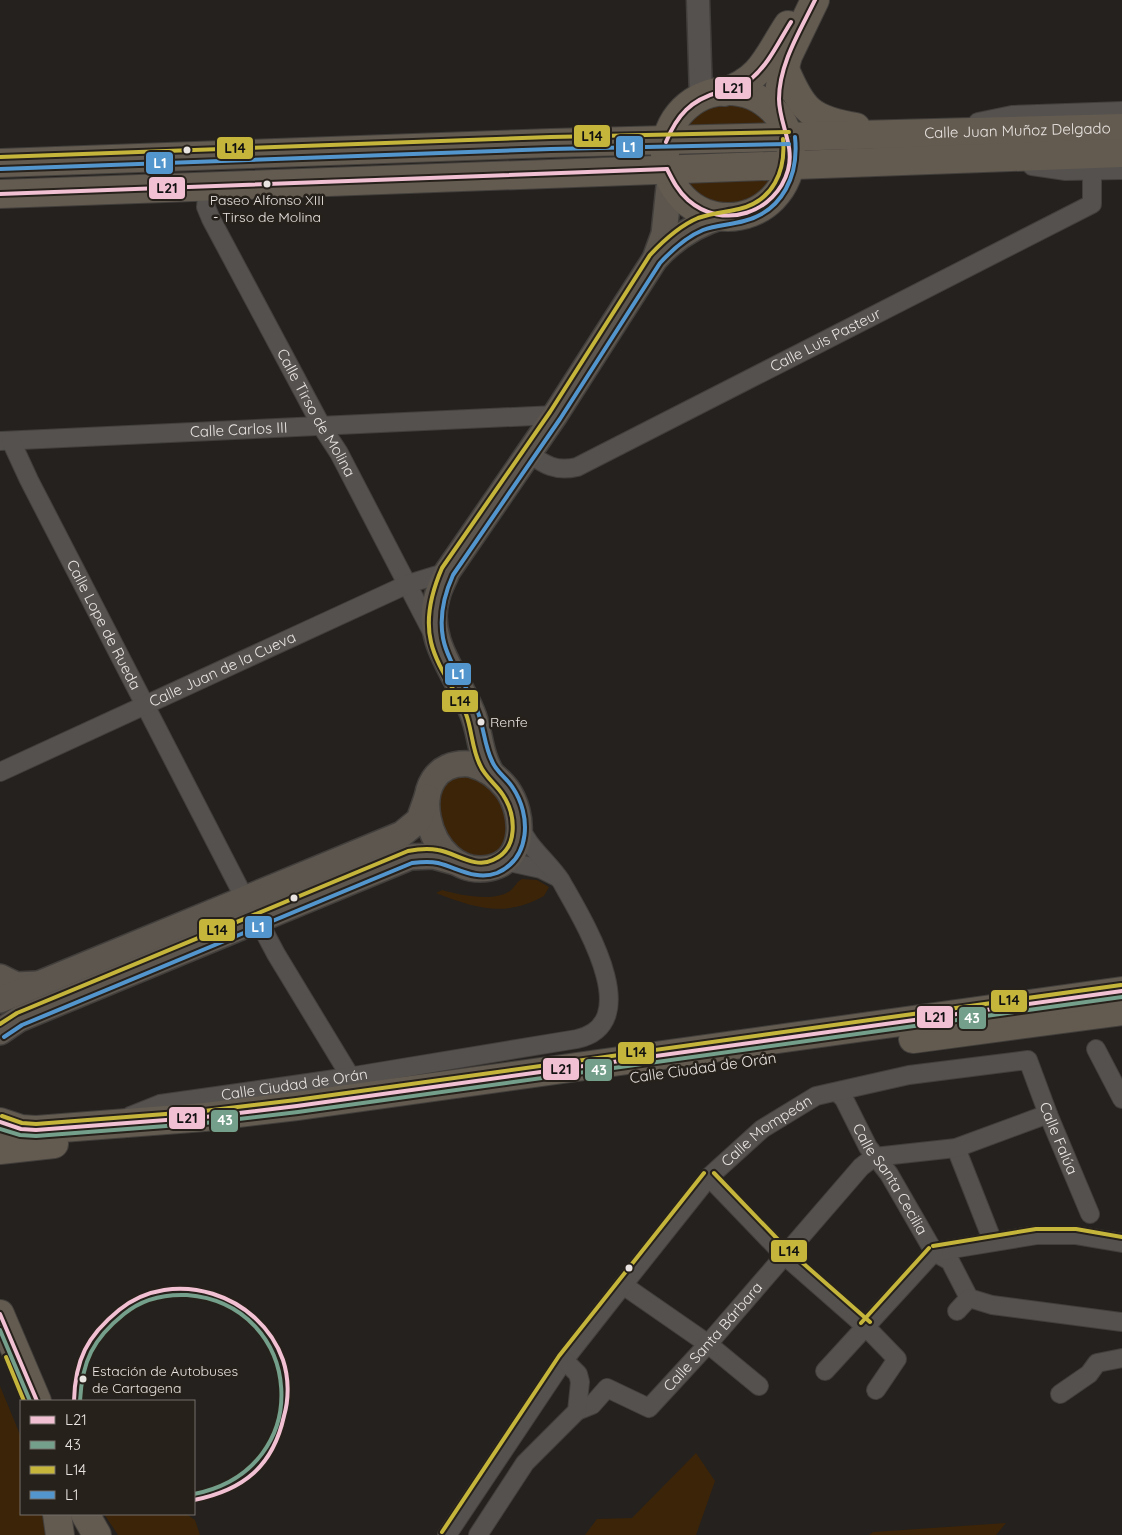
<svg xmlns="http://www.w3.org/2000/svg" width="1122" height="1535" viewBox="0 0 1122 1535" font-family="Quicksand,sans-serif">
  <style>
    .green { fill: #3c2409 }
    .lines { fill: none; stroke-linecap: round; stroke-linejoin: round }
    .minor-casing { stroke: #413e3b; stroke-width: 20 }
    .tertiary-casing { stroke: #413e3b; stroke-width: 25 }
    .secondary-casing { stroke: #413e3b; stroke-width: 28 }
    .primary-casing { stroke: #413e3b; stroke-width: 30 }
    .minor { stroke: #54514f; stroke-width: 18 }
    .tertiary { stroke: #54514f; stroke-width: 22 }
    .secondary { stroke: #5c564f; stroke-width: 25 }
    .primary { stroke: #635b50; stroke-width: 28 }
    .bus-1-casing { stroke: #27211b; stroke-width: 8 }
    .bus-2-casing { stroke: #27211b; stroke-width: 8 }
    .bus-3-casing { stroke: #27211b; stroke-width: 8 }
    .bus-4-casing { stroke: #27211b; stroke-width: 8 }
    .bus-1 { stroke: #f1c0d3; stroke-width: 4 }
    .bus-2 { stroke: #749f8a; stroke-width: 4 }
    .bus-3 { stroke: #c5b63b; stroke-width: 4 }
    .bus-4 { stroke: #5396ce; stroke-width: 4 }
    .bus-dot { fill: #e9e4e1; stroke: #27211b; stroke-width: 2 }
    .labels { text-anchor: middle; stroke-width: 5; stroke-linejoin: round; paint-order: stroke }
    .bus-label { font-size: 14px; fill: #e9e4e1; stroke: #27211b; text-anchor: start }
    .street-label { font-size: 15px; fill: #e9e4e1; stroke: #27211b }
    .line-badge { stroke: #27211b; stroke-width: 2 }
    .badge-label { font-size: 14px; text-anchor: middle; font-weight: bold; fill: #fff }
    .pale-badge-label { font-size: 14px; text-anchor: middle; font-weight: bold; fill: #111 }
  </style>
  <rect width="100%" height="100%" fill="#24211e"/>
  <g class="green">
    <path d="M746 94C763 101 776 111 785 127L669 132C687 93 709 96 746 94Z"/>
    <path d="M788 174C774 206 750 219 716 214 706 212 697 209 688 202 680 195 675 186 670 177Z"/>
    <path d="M463 763 517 811 495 867 439 846 436 776Z"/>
    <path d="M522 879 537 880 549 887 544 896C504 918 475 908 436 893L442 890C459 895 496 903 511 890 516 886 516 882 522 879Z"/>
    <path d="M0 1386 21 1437V1514H45L47 1535H0Z"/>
    <path d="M696 1453 715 1481 696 1535H585L597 1519 632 1518Z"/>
    <path d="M104 1514 188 1515 195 1520 200 1535H118Z"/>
    <path d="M1006 1523 996 1535H869L873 1532Z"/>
  </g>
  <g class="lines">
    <defs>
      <g id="minor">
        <path d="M978 122 1012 115 1122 111"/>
        <path d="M1032 166 1066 171 1122 170"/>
        <path id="s1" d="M220 186 207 196 206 207 211 219 322 427 339 453 432 632"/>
        <path id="s2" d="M0 441 555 415"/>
        <path id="s3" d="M11 441 29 480 245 899"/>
        <path id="s4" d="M528 453C545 465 556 472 577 467L1092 204V171"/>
        <path id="s5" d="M0 772 408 584 447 572"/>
        <path d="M505 861 541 869 557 877"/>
        <path d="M258 920 276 954 350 1076"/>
        <path d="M1096 1049 1122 1099"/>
        <path id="s6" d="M838 1093 844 1099 868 1147 889 1174 934 1252 950 1261 969 1298"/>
        <path id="s7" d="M130 1116 160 1104 342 1078 577 1039C648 1023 581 917 561 881 548 861 527 847 519 824"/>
        <path d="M956 1148 993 1242"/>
        <path d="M709 1177 784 1255 866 1327 897 1359 876 1390"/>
        <path d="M934 1252 1037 1235H1075L1122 1243"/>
        <path d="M623 1285 708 1344 759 1386"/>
        <path d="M969 1298 992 1305 1122 1322"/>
        <path d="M957 1311 969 1298"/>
        <path d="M825 1371 934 1252"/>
        <path d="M1060 1394 1089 1374 1097 1363 1122 1358"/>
        <path id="s8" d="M577 1411 592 1405 607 1388 649 1408 708 1344 861 1167 874 1157 956 1148 1048 1114"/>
        <path id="s9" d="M447 1535 564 1360 623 1285 709 1177 762 1129 816 1096 909 1075 1028 1060 1048 1114 1090 1214"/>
        <path d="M478 1535 525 1463 577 1411 580 1382 578 1374 564 1360"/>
      </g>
      <path id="tertiary" d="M698 0 701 97"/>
      <g id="secondary">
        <path d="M655 259 664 234 670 177"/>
        <path d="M470 764C485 768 498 777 507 789 525 814 526 861 490 868 424 881 398 758 470 764Z"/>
        <path d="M492 774C479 753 481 733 472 712 457 675 424 639 437 597 439 588 444 580 447 572L555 415 655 259C674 238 696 224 723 216"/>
        <path d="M0 977 16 985 37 984"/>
        <path d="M0 1000 402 834 419 820 427 797"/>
        <path d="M0 1032 19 1019 410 857 433 856 455 862"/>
      </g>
      <g id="primary">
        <path d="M785 69C802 110 811 120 856 127"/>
        <path d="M780 86 788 56 815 0"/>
        <circle cx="728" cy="154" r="63"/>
        <path d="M724 92C762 79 767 57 788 25"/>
        <path id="s10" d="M0 163 551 143 1122 128"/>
        <path d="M0 194 1122 153"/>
        <path d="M913 1039 1122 1011"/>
        <path d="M0 1122 21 1129 36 1130 205 1117 297 1106 1122 991"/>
        <path d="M0 1150 54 1144"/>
        <path d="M0 1314 37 1401"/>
        <path d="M57 1514 60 1535"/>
        <path d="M85 1514 97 1535"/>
      </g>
    </defs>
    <use href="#minor" class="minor-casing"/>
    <use href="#tertiary" class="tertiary-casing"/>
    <use href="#secondary" class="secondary-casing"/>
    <use href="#primary" class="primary-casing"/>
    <use href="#minor" class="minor"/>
    <use href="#tertiary" class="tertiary"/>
    <use href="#secondary" class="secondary"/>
    <use href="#primary" class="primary"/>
    <defs>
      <g id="bus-1">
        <path d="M666 142C677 115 691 100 719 92 730 89 742 86 751 79 769 64 779 41 791 22"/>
        <path d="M667 169C673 181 678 191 688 200 723 231 776 213 788 170 795 146 779 123 779 99 779 64 800 31 815 0"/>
        <path d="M0 194 667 169"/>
        <path d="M0 1122 21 1129 36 1130 205 1117 297 1106 1122 991"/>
        <path d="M0 1314 37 1401"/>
        <path d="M74 1401C75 1360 87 1336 119 1310 173 1266 260 1294 283 1360 289 1378 289 1399 284 1416 273 1466 244 1490 194 1500"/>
      </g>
      <g id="bus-2">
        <path d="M0 1129 20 1135 36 1136 205 1123 298 1112 1122 997"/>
        <path d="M0 1330 30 1401"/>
        <path d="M80 1401C82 1361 93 1339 124 1314 142 1299 164 1294 187 1295 304 1304 319 1469 194 1494"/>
      </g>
      <g id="bus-3">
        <path d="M0 157 551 137 789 132"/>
        <path d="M0 1024 17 1013 408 851C418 849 428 848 438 850 456 853 475 869 493 860 519 849 516 815 503 795 496 784 485 777 480 765 472 749 472 730 466 714 456 690 437 668 431 642 425 617 432 591 442 568L550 412 650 255C664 240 679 226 698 218 712 213 726 212 739 209 773 201 786 171 783 139"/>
        <path d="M2 1116 22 1123 36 1124 204 1111 296 1100 1121 985"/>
        <path d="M714 1173 788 1250 870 1322"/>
        <path d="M933 1246 1036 1229H1076L1122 1237"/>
        <path d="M861 1323 929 1248"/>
        <path d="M6 1357 24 1401"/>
        <path d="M442 1532 559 1356 704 1173"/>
      </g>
      <g id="bus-4">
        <path d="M0 169 551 149 789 144"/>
        <path d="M4 1037 22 1025 412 863C420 862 429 861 438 863 458 868 476 881 497 873 531 858 531 815 513 788 507 778 496 772 492 761 484 745 484 726 477 710 468 686 448 664 443 638 439 616 444 595 453 575L560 419 660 263C672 250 686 237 703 230 716 225 730 225 744 221 783 211 799 175 795 137"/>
      </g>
    </defs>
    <use href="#bus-1" class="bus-1-casing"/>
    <use href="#bus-2" class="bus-2-casing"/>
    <use href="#bus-3" class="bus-3-casing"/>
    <use href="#bus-4" class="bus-4-casing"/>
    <use href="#bus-1" class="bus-1"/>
    <use href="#bus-2" class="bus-2"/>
    <use href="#bus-3" class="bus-3"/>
    <use href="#bus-4" class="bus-4"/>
  </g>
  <g class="bus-dot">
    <circle cx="187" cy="150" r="4.5"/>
    <circle cx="267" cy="184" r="4.5"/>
    <circle cx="481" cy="722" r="4.5"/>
    <circle cx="294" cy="898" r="4.5"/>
    <circle cx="629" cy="1268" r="4.5"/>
    <circle cx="83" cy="1379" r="4.5"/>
  </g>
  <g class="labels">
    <g class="bus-label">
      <text x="267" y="205" text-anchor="middle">Paseo Alfonso XIII<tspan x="267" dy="17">- Tirso de Molina</tspan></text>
      <text x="490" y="727">Renfe</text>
      <text x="92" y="1376">Estación de Autobuses<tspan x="92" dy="17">de Cartagena</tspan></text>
    </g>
    <g class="street-label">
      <text dy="5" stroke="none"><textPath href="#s10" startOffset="1018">Calle Juan Muñoz Delgado</textPath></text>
      <text dy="5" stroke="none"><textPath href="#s4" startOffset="332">Calle Luis Pasteur</textPath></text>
      <text dy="5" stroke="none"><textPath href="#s1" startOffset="261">Calle Tirso de Molina</textPath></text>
      <text dy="5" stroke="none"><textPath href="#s2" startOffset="239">Calle Carlos III</textPath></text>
      <text dy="5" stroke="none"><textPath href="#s3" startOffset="206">Calle Lope de Rueda</textPath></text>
      <text dy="5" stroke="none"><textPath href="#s5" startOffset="245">Calle Juan de la Cueva</textPath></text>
      <text transform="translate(703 1068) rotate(-8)" y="5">Calle Ciudad de Orán</text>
      <text dy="5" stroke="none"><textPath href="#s7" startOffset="168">Calle Ciudad de Orán</textPath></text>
      <text dy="5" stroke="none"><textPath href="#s9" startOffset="518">Calle Mompeán</textPath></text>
      <text dy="5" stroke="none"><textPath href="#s9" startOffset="878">Calle Falúa</textPath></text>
      <text dy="5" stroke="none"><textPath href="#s6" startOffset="101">Calle Santa Cecilia</textPath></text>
      <text dy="5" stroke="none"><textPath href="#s8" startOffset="181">Calle Santa Bárbara</textPath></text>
    </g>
  </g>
  <g class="line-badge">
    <rect x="714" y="76" width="38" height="24" rx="5" fill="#f1c0d3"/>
    <rect x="573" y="124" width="38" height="24" rx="5" fill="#c5b63b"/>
    <rect x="615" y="135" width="29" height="24" rx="5" fill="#5396ce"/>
    <rect x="216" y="136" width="38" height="24" rx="5" fill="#c5b63b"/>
    <rect x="145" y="151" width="29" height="24" rx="5" fill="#5396ce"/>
    <rect x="148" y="176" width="38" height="24" rx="5" fill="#f1c0d3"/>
    <rect x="444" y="662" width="28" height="24" rx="5" fill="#5396ce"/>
    <rect x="441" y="689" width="38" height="24" rx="5" fill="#c5b63b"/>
    <rect x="244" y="915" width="29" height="24" rx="5" fill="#5396ce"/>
    <rect x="198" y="918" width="38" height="24" rx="5" fill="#c5b63b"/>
    <rect x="990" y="989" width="38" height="24" rx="5" fill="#c5b63b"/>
    <rect x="916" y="1005" width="38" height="24" rx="5" fill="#f1c0d3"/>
    <rect x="958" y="1006" width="29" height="24" rx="5" fill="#749f8a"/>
    <rect x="617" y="1041" width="38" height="24" rx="5" fill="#c5b63b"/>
    <rect x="542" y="1057" width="38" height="24" rx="5" fill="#f1c0d3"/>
    <rect x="584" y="1058" width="29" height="24" rx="5" fill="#749f8a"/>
    <rect x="168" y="1106" width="38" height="24" rx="5" fill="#f1c0d3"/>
    <rect x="210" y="1109" width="29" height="24" rx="5" fill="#749f8a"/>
    <rect x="770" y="1239" width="38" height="24" rx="5" fill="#c5b63b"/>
  </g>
  <g class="badge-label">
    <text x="629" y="152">L1</text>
    <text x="160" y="168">L1</text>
    <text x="458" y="679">L1</text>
    <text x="258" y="932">L1</text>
    <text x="972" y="1023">43</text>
    <text x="599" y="1075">43</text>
    <text x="225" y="1125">43</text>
  </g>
  <g class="pale-badge-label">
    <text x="733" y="93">L21</text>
    <text x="592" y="141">L14</text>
    <text x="235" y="153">L14</text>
    <text x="167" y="193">L21</text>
    <text x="460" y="706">L14</text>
    <text x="217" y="935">L14</text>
    <text x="1009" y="1005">L14</text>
    <text x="935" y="1022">L21</text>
    <text x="636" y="1057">L14</text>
    <text x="561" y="1074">L21</text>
    <text x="187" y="1123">L21</text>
    <text x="789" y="1256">L14</text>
  </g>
  <rect x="20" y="1400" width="175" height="115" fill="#27211b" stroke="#756f6a"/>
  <rect x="30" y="1416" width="25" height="8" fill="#f1c0d3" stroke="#756f6a"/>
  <text x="65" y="1425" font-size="15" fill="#e9e4e1">L21</text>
  <rect x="30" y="1441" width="25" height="8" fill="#749f8a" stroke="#756f6a"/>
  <text x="65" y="1450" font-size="15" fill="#e9e4e1">43</text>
  <rect x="30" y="1466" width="25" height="8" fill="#c5b63b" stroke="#756f6a"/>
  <text x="65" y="1475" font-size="15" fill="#e9e4e1">L14</text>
  <rect x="30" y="1491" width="25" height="8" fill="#5396ce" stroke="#756f6a"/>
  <text x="65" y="1500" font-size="15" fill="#e9e4e1">L1</text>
</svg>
